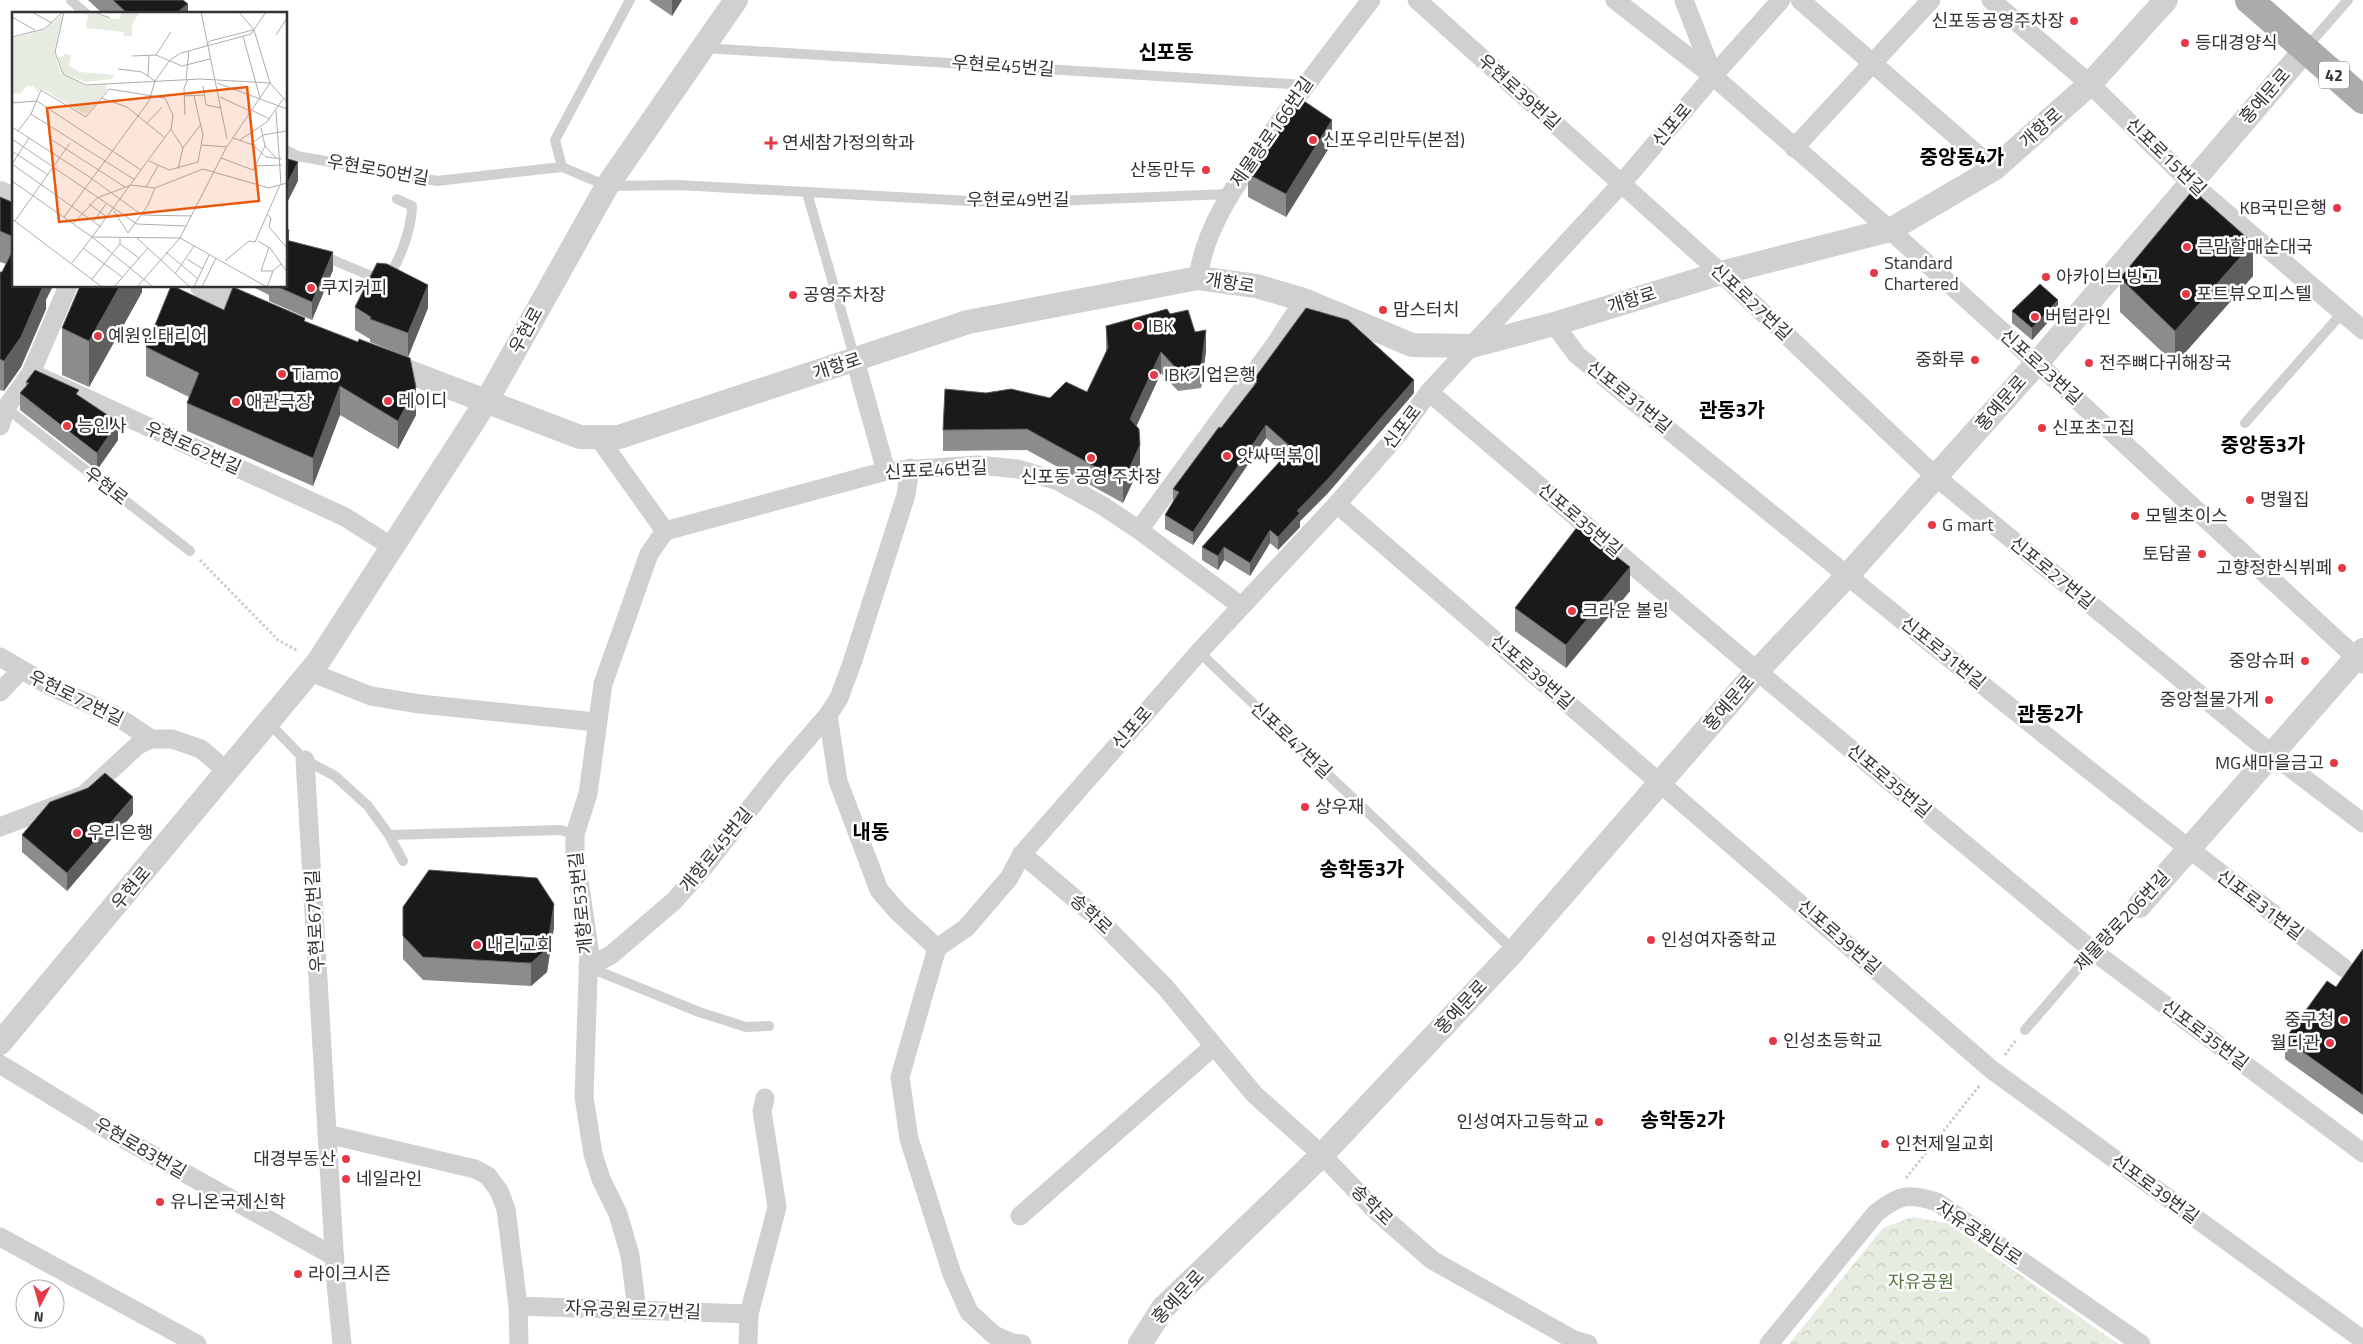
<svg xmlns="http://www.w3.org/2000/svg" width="2363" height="1344" viewBox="0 0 2363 1344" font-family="'Titillium Web','Noto Sans KR',sans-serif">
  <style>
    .park { fill: url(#park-crowns) }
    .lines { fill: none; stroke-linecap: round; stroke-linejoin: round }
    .path { stroke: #cdcdcd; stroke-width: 3; stroke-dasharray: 2.5 2.5; stroke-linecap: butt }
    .service { stroke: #d0d0d0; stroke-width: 10 }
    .minor { stroke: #d0d0d0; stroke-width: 19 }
    .tertiary { stroke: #d0d0d0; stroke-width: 24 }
    .primary { stroke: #ababab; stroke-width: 28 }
    .wall { fill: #8c8c8c }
    .shaded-wall { fill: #5f5f5f }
    .building { fill: #1a1a1a; stroke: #5f5f5f }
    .poi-dot { fill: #e63946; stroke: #fff; stroke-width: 2 }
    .labels { text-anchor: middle; stroke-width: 5; stroke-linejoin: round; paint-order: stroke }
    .shield { fill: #fff; stroke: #707070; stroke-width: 1 }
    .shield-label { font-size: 16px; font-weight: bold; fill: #333 }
    .poi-label { font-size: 18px; fill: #333; stroke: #fff; text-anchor: start }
    .street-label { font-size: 18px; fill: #333; stroke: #fff }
    .park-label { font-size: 18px; fill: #56703f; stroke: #fff }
    .quarter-label { font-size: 20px; font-weight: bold; fill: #000; stroke: #fff }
    .inset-road { fill: none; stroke: #adadad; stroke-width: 1 }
    .view { fill: #e8590c; fill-opacity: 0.15; stroke: #e8590c; stroke-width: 2.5 }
    .inset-edge { fill: none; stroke: #333; stroke-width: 2.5 }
  </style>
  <defs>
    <pattern id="park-crowns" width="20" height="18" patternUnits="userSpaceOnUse" patternTransform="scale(1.25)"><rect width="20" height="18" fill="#e6ecdf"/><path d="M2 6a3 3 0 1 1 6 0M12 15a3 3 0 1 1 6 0" fill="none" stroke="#c6cbc0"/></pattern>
  </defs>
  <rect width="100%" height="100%" fill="#fff"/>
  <path class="park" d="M1913 1217 1947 1223 2118 1344H1789L1883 1228Z"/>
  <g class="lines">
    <g class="path">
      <path d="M200 560 278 640 298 651"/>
      <path d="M2107 937 2124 921"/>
      <path d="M2005 1055 2016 1040"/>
      <path d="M1906 1178 1980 1085"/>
    </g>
    <g class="service">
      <path d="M71 0 86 14"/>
      <path d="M630 0 555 140 562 167 607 186 678 185 1006 203 1229 194"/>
      <path d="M704 48 1305 85"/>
      <path d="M2306 48 2348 0"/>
      <path d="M286 150 297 156 437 181 562 167"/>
      <path d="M807 193 855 359"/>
      <path d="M321 255 383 281C399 268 412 226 412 206L397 199"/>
      <path d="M6 408 190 551"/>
      <path d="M2245 423 2343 312"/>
      <path d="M1199 652 1514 951"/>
      <path d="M269 723 305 760 335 776 368 806 389 835 403 861"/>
      <path d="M389 835 560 830 575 834"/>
      <path d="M588 967 699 1012 746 1027 769 1026"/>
      <path d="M2025 1030 2093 951"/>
    </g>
    <g class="minor">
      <path d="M1417 0 1721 273 1936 477 2272 754 2363 823"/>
      <path d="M1615 0 1713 76 1890 230 2037 363 2363 664"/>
      <path d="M1684 0 1713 75"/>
      <path d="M1800 0 1994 169"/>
      <path d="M1991 0 2090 84 2190 182 2363 330"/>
      <path d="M1794 148 1931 0"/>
      <path d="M1198 278C1205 225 1239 180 1269 137 1301 90 1336 45 1371 0"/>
      <path d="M1554 324 1577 355C1830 562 2083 770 2344 968"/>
      <path d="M855 360 886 471"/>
      <path d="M31 373 68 286"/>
      <path d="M1429 392 1757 671 2093 951 2363 1153"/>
      <path d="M0 426 6 408 31 373 345 517 392 547"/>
      <path d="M598 437 665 531"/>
      <path d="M1337 504 1992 1070 2363 1340"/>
      <path d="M1139 530 1276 343 1304 300"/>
      <path d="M665 531 886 471 978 465 1018 469 1058 481 1103 506 1139 530 1241 606"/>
      <path d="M0 657 48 685 118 717 151 739"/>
      <path d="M310 672 371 696 420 704 596 722"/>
      <path d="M0 692 21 670"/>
      <path d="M828 715 838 781 879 890 898 912 937 948"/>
      <path d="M305 760 336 1284 342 1344"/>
      <path d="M0 827 84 795 138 745 151 739H172L201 749 228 772"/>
      <path d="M1022 854 1093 914 1166 988 1254 1094 1322 1155 1375 1210 1432 1260 1574 1340 1588 1344"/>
      <path d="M588 967 611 955 674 901 704 867 777 774 828 715 839 698 852 663 906 495 910 468"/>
      <path d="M0 1064 106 1129 335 1257"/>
      <path d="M327 1134 475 1169 488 1176 499 1191 506 1209 518 1306 519 1344"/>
      <path d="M1020 1216 1214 1046"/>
      <path d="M0 1237 197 1344"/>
      <path d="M518 1306 749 1314"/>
      <path d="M637 1310 630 1255 618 1214 601 1179 593 1154 584 1097 589 948 575 854V834L588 794 603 684 649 554 665 531"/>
      <path d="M748 1344 749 1314 777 1207 762 1111 765 1098"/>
      <path d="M1022 1344 1012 1343 994 1335 969 1312 952 1274 909 1139 900 1077 937 948 966 928 1009 878 1022 854 1199 652 1337 504 1399 433 1429 392 1622 183 1713 76 1781 0"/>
      <path d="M1769 1344 1876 1213C1900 1194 1909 1193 1937 1202L2141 1344"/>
    </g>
    <g class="tertiary">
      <path d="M0 193 14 199"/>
      <path d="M202 286 257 311"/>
      <path d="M383 362 580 437H619L968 322 1198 278 1256 286 1304 300 1412 345 1472 346 1554 324 1721 273 1890 230 1994 169 2090 84 2166 0"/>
      <path d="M2139 906 2363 650"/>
      <path d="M0 1043 318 662 486 402 607 186 736 0"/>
      <path d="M1140 1344 1163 1308 1322 1155 1514 951 1757 671 1847 576 2037 363 2305 50"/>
    </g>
    <path class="primary" d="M2249 0 2363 100"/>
  </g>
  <g class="wall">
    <path d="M88 0H183L188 14H103Z"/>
    <path d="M650 0H682L672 16 650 1Z"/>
    <path d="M1332 143 1286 217 1248 197V174Z"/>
    <path d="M0 197 14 203V286L46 300V309L21 367 4 391 0 390V272H2L6 264 0 262Z"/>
    <path d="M289 241 333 270 312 320 269 301V295L253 287V286H286Z"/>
    <path d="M2253 276 2175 364 2120 312V278Z"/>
    <path d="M142 286V292L89 387 62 375V328Z"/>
    <path d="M355 307 428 308 408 357 370 342V339L355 330Z"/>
    <path d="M224 310 305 322 416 415 398 449 340 415 313 486 187 431V403L189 397 146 376V347Z"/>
    <path d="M2012 311H2058L2032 340 2012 323Z"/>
    <path d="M1170 314 1195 332 1206 351 1201 388 1178 391 1161 373 1136 426 1140 466 1123 503 1027 450 943 451V430L986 393 1050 398 1087 392 1106 352V326Z"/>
    <path d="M1254 379 1414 393 1328 493 1300 521V527L1278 550 1270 543 1250 576 1224 560 1218 570 1202 560V547L1286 456 1266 438 1193 545 1165 529V515L1173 502V489L1254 386Z"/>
    <path d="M26 382 79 396 118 440 97 470 20 410V393L26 386Z"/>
    <path d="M1630 591 1566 668 1515 631V608Z"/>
    <path d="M133 814 67 891 22 852V835Z"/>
    <path d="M403 907 554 927 547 972 531 986 423 980 403 959Z"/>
    <path d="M2363 949V1115L2285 1059V1039L2336 987Z"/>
  </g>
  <g class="shaded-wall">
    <path d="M672 0H682L672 16Z"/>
    <path d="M188 4V14H175Z"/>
    <path d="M1332 120V143L1286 217V194Z"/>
    <path d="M298 162V181L286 205V186Z"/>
    <path d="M289 230V249L286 256V237Z"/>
    <path d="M2253 243V276L2175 364V331Z"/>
    <path d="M333 252V270L312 320V302Z"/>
    <path d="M428 285V308L408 357V333Z"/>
    <path d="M42 286H53L46 300V309L21 367 4 391V361Z"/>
    <path d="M120 286H142V292L89 387V341Z"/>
    <path d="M2058 300V311L2032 340V328Z"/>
    <path d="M1206 330V351L1201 388V367Z"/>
    <path d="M1161 352V373L1130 440V419Z"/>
    <path d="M1414 380V393L1328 493 1300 521V527L1278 550V537L1297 511Z"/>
    <path d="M340 386V415L313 486V458Z"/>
    <path d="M416 387V415L398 449V421Z"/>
    <path d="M118 422V440L97 470V453Z"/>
    <path d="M1266 425V438L1193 545V532Z"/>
    <path d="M1140 445V466L1123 503V482Z"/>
    <path d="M1270 530V543L1250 576V563Z"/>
    <path d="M1224 547V560L1218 570V556Z"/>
    <path d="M1630 567V591L1566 668V645Z"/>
    <path d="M133 797V814L67 891V873Z"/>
    <path d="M554 904V927L547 972 531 986V963Z"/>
  </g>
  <g class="building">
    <path d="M113 0H183L188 4 175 14H128Z"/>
    <path d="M1301 99 1332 120 1286 194 1248 174Z"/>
    <path d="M286 158 298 162 286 186Z"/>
    <path d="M2193 190 2253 243 2175 331 2120 278Z"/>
    <path d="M0 197 14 203V237L0 231Z"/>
    <path d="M286 229 289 230 286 237Z"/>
    <path d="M286 240 333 252 312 302 276 286H286Z"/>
    <path d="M14 248V286H43L21 337 4 361 0 359V272H2Z"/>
    <path d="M377 263 387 264 428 285 408 333 370 319 371 317 355 307Z"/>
    <path d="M2040 284 2058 300 2032 328 2012 311Z"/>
    <path d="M80 286H120L89 341 62 328Z"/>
    <path d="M171 286H173L224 310 233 287 305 318 304 321 358 342 359 339 410 358 416 387 398 421 340 386 313 458 187 403 199 373 146 347Z"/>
    <path d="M1306 308 1348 320 1414 380 1328 479 1297 511 1300 513 1278 537 1270 530 1250 563 1224 547 1218 556 1202 547 1292 448 1266 425 1193 532 1165 515 1179 492 1173 489 1219 427 1221 428 1257 382 1254 379Z"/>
    <path d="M1167 309 1170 314 1188 310 1195 332 1206 330 1201 367 1178 370 1161 352 1130 419 1139 429 1140 445 1123 482 1027 429 943 430 945 389 986 393 1011 389 1050 398 1066 382 1087 392 1108 348 1106 326Z"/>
    <path d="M35 370 79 390 76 394 118 422 97 453 20 393 29 383 26 382Z"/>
    <path d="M1578 526 1630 567 1566 645 1515 608Z"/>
    <path d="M105 773 133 797 67 873 22 835 50 802 88 788Z"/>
    <path d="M429 870 537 878 554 904 547 949 531 963 423 957 403 936V907Z"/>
    <path d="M2363 949V1095L2285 1039 2327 981 2336 987Z"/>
  </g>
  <g class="poi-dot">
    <circle cx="2074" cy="21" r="5"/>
    <circle cx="2185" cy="43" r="5"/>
    <circle cx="1313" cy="140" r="5"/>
    <path d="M768.5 135.5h5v5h5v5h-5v5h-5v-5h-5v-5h5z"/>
    <circle cx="1206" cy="170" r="5"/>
    <circle cx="2337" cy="208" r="5"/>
    <circle cx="2187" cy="247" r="5"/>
    <circle cx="1874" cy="273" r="5"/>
    <circle cx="2046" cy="277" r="5"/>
    <circle cx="311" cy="288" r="5"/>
    <circle cx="2186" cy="294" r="5"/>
    <circle cx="793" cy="295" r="5"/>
    <circle cx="1383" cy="310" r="5"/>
    <circle cx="2035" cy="317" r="5"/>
    <circle cx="1138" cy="326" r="5"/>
    <circle cx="98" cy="336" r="5"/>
    <circle cx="1975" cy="360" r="5"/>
    <circle cx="2089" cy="363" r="5"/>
    <circle cx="282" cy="374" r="5"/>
    <circle cx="1154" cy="375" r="5"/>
    <circle cx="388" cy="401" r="5"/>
    <circle cx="236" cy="402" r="5"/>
    <circle cx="67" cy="426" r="5"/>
    <circle cx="2042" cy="428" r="5"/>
    <circle cx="1227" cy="456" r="5"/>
    <circle cx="1091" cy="458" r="5"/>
    <circle cx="2250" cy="500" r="5"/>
    <circle cx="2135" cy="516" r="5"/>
    <circle cx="1932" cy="525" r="5"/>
    <circle cx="2202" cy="554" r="5"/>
    <circle cx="2342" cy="568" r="5"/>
    <circle cx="1572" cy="611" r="5"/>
    <circle cx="2305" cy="661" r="5"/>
    <circle cx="2269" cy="700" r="5"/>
    <circle cx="2334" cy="763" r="5"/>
    <circle cx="1305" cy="807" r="5"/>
    <circle cx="77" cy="833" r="5"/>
    <circle cx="1651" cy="940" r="5"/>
    <circle cx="477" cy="945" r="5"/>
    <circle cx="2344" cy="1020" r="5"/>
    <circle cx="1773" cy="1041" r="5"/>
    <circle cx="2330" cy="1043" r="5"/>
    <circle cx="1599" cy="1122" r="5"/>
    <circle cx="1885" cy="1144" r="5"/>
    <circle cx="346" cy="1159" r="5"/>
    <circle cx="346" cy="1179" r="5"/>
    <circle cx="160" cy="1202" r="5"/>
    <circle cx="298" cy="1274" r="5"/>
  </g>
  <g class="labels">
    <rect class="shield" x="2319" y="61.5" width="30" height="27" rx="4"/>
    <g class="shield-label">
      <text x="2334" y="81">42</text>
    </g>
    <g class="poi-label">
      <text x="2064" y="27" text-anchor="end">신포동공영주차장</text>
      <text x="2195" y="49">등대경양식</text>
      <text x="1323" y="146">신포우리만두(본점)</text>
      <text x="782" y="149">연세참가정의학과</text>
      <text x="1196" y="176" text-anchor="end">산동만두</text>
      <text x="2327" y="214" text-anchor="end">KB국민은행</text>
      <text x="2197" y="253">큰맘할매순대국</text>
      <text x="1884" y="269">Standard<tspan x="1884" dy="21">Chartered</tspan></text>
      <text x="2056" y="283">아카이브 빙고</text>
      <text x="321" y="294">쿠지커피</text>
      <text x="2196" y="300">포트뷰오피스텔</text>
      <text x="803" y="301">공영주차장</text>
      <text x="1393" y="316">맘스터치</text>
      <text x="2045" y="323">버텀라인</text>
      <text x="1148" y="332">IBK</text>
      <text x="108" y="342">예원인태리어</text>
      <text x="1965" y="366" text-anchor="end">중화루</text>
      <text x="2099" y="369">전주뼈다귀해장국</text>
      <text x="292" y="380">Tiamo</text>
      <text x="1164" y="381">IBK기업은행</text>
      <text x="398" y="407">레이디</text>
      <text x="246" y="408">애관극장</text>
      <text x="77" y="432">능인사</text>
      <text x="2052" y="434">신포초고집</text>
      <text x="1237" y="462">앗싸떡볶이</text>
      <text x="1091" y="483" text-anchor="middle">신포동 공영 주차장</text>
      <text x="2260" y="506">명월집</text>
      <text x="2145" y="522">모텔초이스</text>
      <text x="1942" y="531">G mart</text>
      <text x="2192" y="560" text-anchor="end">토담골</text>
      <text x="2332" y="574" text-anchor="end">고향정한식뷔페</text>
      <text x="1582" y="617">크라운 볼링</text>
      <text x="2295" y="667" text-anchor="end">중앙슈퍼</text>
      <text x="2259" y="706" text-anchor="end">중앙철물가게</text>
      <text x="2324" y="769" text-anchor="end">MG새마을금고</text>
      <text x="1315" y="813">상우재</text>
      <text x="87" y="839">우리은행</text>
      <text x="1661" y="946">인성여자중학교</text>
      <text x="487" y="951">내리교회</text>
      <text x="2334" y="1026" text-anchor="end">중구청</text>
      <text x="1783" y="1047">인성초등학교</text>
      <text x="2320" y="1049" text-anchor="end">월디관</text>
      <text x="1589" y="1128" text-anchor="end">인성여자고등학교</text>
      <text x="1895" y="1150">인천제일교회</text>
      <text x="336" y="1165" text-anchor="end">대경부동산</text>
      <text x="356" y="1185">네일라인</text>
      <text x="170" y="1208">유니온국제신학</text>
      <text x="308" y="1280">라이크시즌</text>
    </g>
    <g class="street-label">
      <text transform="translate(1003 66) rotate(4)" y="6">우현로45번길</text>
      <text transform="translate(1519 92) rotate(42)" y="6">우현로39번길</text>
      <text transform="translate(2265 96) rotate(-49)" y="6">홍예문로</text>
      <text transform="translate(1672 125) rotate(-50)" y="6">신포로</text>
      <text transform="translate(2041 128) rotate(-42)" y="6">개항로</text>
      <text transform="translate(1272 132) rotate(-55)" y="6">제물량로166번길</text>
      <text transform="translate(2166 157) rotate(44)" y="6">신포로15번길</text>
      <text transform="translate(378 170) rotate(10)" y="6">우현로50번길</text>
      <text x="1018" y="206">우현로49번길</text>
      <text transform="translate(1230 283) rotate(9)" y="6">개항로</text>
      <text transform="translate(1632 300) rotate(-17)" y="6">개항로</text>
      <text transform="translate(1751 302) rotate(43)" y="6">신포로27번길</text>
      <text transform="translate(526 330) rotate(-61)" y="6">우현로</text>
      <text transform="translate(837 366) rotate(-18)" y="6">개항로</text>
      <text transform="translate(2041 367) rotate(42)" y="6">신포로23번길</text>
      <text transform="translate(1629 397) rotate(39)" y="6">신포로31번길</text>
      <text transform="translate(2001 403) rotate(-49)" y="6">홍예문로</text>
      <text transform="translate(1402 427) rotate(-52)" y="6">신포로</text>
      <text transform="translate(193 448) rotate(24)" y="6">우현로62번길</text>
      <text transform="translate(936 470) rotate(-3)" y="6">신포로46번길</text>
      <text transform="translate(106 486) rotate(38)" y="6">우현로</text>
      <text transform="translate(1580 520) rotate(40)" y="6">신포로35번길</text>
      <text transform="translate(2052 573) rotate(39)" y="6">신포로27번길</text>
      <text transform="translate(1943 653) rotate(39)" y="6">신포로31번길</text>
      <text transform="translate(1532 672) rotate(41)" y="6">신포로39번길</text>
      <text transform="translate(76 698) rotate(26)" y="6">우현로72번길</text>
      <text transform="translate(1729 703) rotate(-49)" y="6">홍예문로</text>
      <text transform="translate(1132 728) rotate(-49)" y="6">신포로</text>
      <text transform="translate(1291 740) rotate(43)" y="6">신포로47번길</text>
      <text transform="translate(1889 781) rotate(40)" y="6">신포로35번길</text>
      <text transform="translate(716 850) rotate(-51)" y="6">개항로45번길</text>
      <text transform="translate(131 888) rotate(-50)" y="6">우현로</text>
      <text transform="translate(581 903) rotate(-96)" y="6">개항로53번길</text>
      <text transform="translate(2260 905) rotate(37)" y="6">신포로31번길</text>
      <text transform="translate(1091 914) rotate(43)" y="6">송학로</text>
      <text transform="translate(315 921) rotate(-93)" y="6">우현로67번길</text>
      <text transform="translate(2122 921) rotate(-47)" y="6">제물량로206번길</text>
      <text transform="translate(1839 937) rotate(41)" y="6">신포로39번길</text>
      <text transform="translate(1461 1007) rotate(-47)" y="6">홍예문로</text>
      <text transform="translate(2205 1035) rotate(37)" y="6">신포로35번길</text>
      <text transform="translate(140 1148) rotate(30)" y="6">우현로83번길</text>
      <text transform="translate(2155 1189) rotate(36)" y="6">신포로39번길</text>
      <text transform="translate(1372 1205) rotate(44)" y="6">송학로</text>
      <text transform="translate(1979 1233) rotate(34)" y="6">자유공원남로</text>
      <text transform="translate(1178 1297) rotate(-47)" y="6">홍예문로</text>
      <text transform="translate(633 1310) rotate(2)" y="6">자유공원로27번길</text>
    </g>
    <g class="park-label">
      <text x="1921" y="1288">자유공원</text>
    </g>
    <g class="quarter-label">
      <text x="1166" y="59">신포동</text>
      <text x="1962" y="164">중앙동4가</text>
      <text x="1732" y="417">관동3가</text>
      <text x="2263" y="452">중앙동3가</text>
      <text x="2050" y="721">관동2가</text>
      <text x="871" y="839">내동</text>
      <text x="1362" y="876">송학동3가</text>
      <text x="1683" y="1127">송학동2가</text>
    </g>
  </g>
  <g transform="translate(12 12)">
    <rect width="275" height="275" fill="#fff"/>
    <path d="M65 0H79L98 7H107L110 0 127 1 120 13V24H112L111 20 74 16 76 3ZM52 42 59 43 57 54 68 60 103 63 100 67 74 70 51 61 46 45H51Z" fill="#e6ecdf"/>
    <path d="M51 2 42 39 48 61 74 74 94 72 95 78 74 103 31 77 25 80 22 74H14L9 82 0 81V26L32 18Z" fill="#e6ecdf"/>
    <path class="inset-road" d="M20 0 40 11M52 0 43 40 51 62 74 73 188 67 258 71 214 136 168 226 125 275M82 0 98 6M189 0 215 127M227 0 242 18 258 71 275 90M0 5 23 18M264 23 275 6M231 24 248 86M0 25 32 17 51 0M195 33 198 29 241 18M144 43 159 20M120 44 144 43 170 54 198 47M106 57 130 60 143 69M136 64 137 44M174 67 177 39M205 71 275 97M191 74 194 93 209 96M172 84 192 83M182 84 191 123 186 150M208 85 238 99M89 86 115 95 152 125M0 91 25 89 129 158M239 98 258 107M264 99 269 172M19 102 123 168M173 103 172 76 176 67M135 111 150 95M0 115 79 166 130 203 180 204M249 116 253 134 264 146M159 117 171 136M6 119 19 102 29 78 74 105 97 77 153 86 161 103 159 117 80 225 140 274M221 126 241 133 254 145 270 147M0 127 125 212 174 214M40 128 113 175M228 128 255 110 271 87M239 132 251 123 275 119M190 133 215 135M0 139 36 163M209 146 241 158 243 154 270 153M137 149 157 158 186 150M0 152 89 215M0 152 17 126M243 154 253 134M166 157 171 136 189 112M0 169 80 225 168 226 255 275M134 175 146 154M77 192 96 206M102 199 116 221 136 193 143 176M256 203 259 206 257 215 275 236M52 205 137 89 143 69 158 48 169 41 239 22 254 0M0 207 90 275M3 209 58 131M82 209 94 192M61 212 85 186 119 173 143 176 191 157 257 176 275 171M125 226 178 275M246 229 258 236 275 260M108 232 127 246M257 235 249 259H261M71 236 110 265M154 240 186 267M175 247 191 257M213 249 237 229 243 230 268 173M60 251 80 225M163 262 182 234M80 267 108 232V226M102 275 136 236M182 275 197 243M190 275 204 246M255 275 261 259 269 252"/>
    <path class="view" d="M235 75 247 189 47 210 35 96Z"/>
    <rect width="275" height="275" class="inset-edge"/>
  </g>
  <g transform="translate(40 1304) rotate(186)"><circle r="24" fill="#ffffff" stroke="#adadad"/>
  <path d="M0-4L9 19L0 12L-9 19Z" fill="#e63946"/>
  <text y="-8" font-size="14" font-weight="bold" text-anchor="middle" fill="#333333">N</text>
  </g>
</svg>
